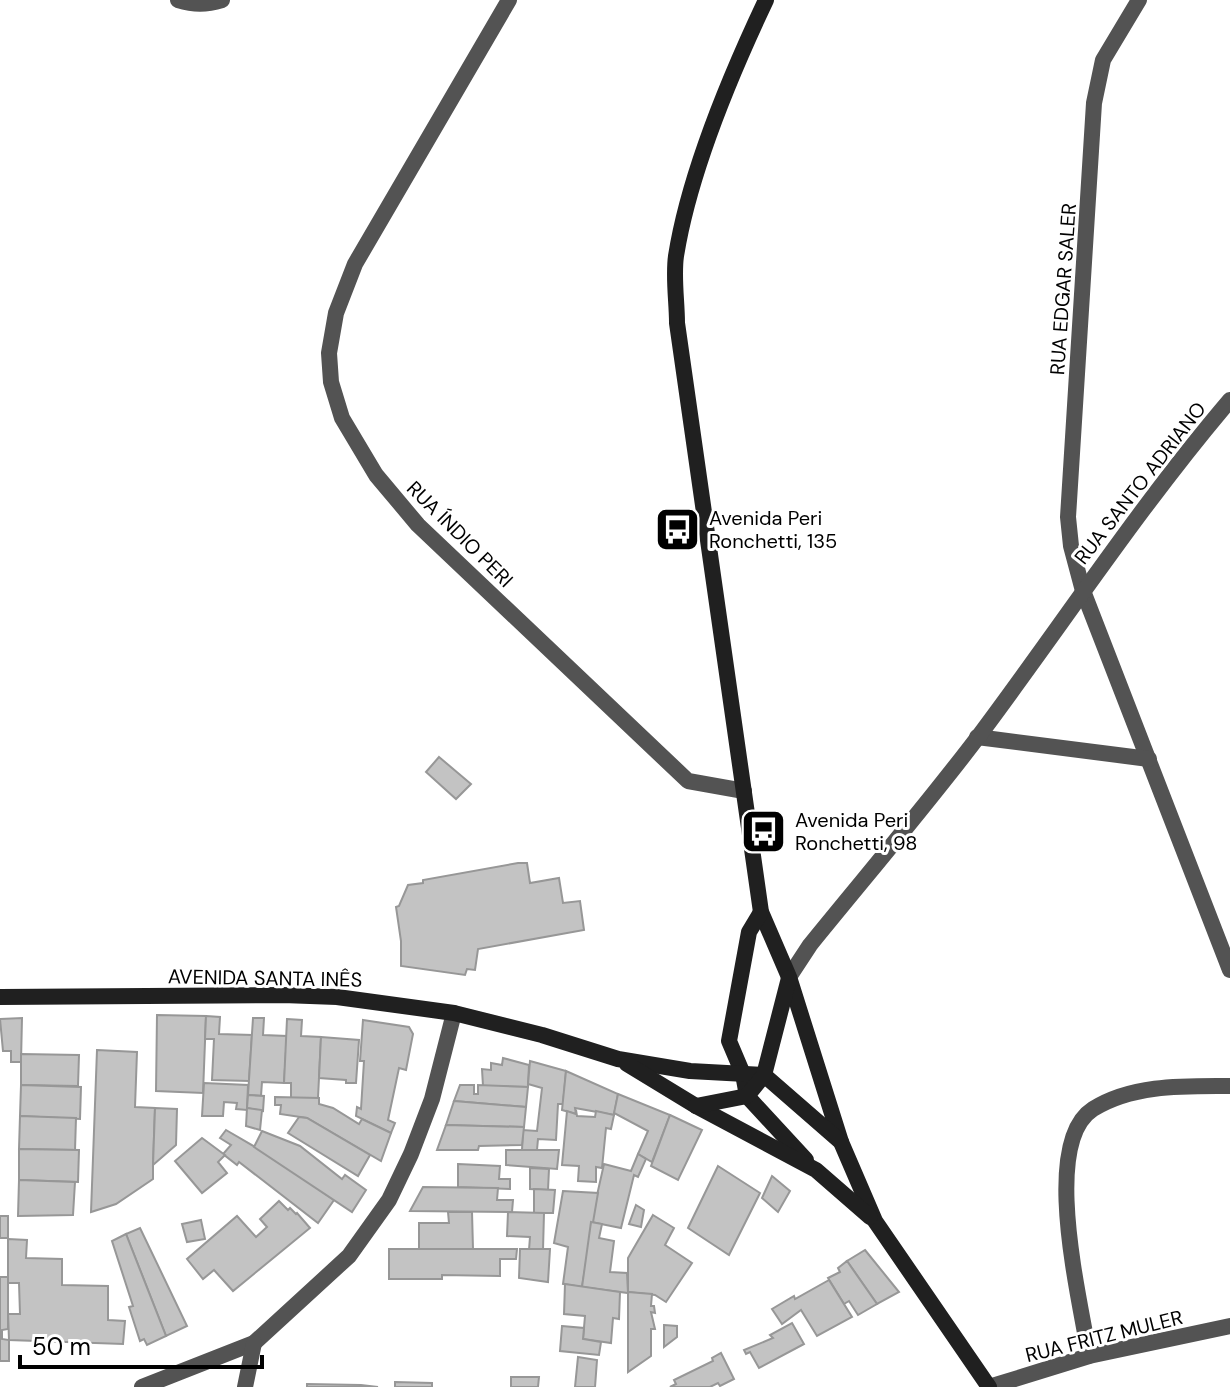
<svg xmlns="http://www.w3.org/2000/svg" width="1230" height="1387" viewBox="0 0 1230 1387" font-family="'DM Sans',sans-serif">
  <style>
    .building { fill: #c3c3c3; stroke: #979797; stroke-width: 2 }
    .lines { fill: none; stroke-linecap: round; stroke-linejoin: round }
    .minor { stroke: #535353; stroke-width: 16 }
    .secondary { stroke: #202020; stroke-width: 16 }
    .labels { text-anchor: middle; stroke-width: 6; stroke-linejoin: round; paint-order: stroke }
    .street-label { font-size: 20px; fill: #000; stroke: #fff }
    .poi-label { font-size: 20px; fill: #000; stroke: #fff; text-anchor: start }
  </style>
  <rect width="100%" height="100%" fill="#fff"/>
  <g class="building">
    <path d="M439 757 471 784 456 799 426 772Z"/>
    <path d="M518 863H527L530 883 559 878 563 903 580 901 584 930 478 949 475 970 467 969 465 975 401 966V941L396 907 399 906 408 885 423 883V880Z"/>
    <path d="M157 1015 206 1016 203 1093 156 1091Z"/>
    <path d="M206 1016 220 1017 219 1034 252 1035 249 1081 212 1080 214 1039H205Z"/>
    <path d="M22 1018 21 1062H11V1051H3L0 1019Z"/>
    <path d="M253 1018H264L263 1035 287 1036 284 1083 262 1082 261 1096 248 1095Z"/>
    <path d="M287 1019 302 1020 301 1036 321 1037 318 1098H291V1083H284Z"/>
    <path d="M363 1020 409 1027 413 1034 406 1070 399 1068 388 1120 395 1123 391 1133 356 1116 357 1107 361 1109 364 1061H360Z"/>
    <path d="M321 1037 359 1040 356 1083H346V1080L319 1078Z"/>
    <path d="M97 1050 137 1052 135 1107 155 1108 153 1165V1179L116 1204 91 1212Z"/>
    <path d="M21 1054 79 1055 78 1086 21 1085Z"/>
    <path d="M503 1058 529 1065 528 1087 483 1086 482 1069 491 1070V1063L502 1065Z"/>
    <path d="M530 1061 566 1071 563 1104H558L556 1140 538 1139 537 1150H522L523 1130 537 1131 542 1088 528 1084Z"/>
    <path d="M566 1071 618 1094 614 1115 575 1108 576 1114 562 1110Z"/>
    <path d="M204 1083 248 1085 247 1110 236 1109 237 1103 224 1102 223 1116H202Z"/>
    <path d="M21 1085 81 1087 80 1119 20 1116Z"/>
    <path d="M460 1085H474V1094H478V1085L528 1087 526 1107 454 1101Z"/>
    <path d="M618 1094 670 1115 652 1162 638 1154 648 1131 614 1113Z"/>
    <path d="M248 1095 264 1096 263 1111 247 1108Z"/>
    <path d="M275 1097 319 1098V1104L333 1108 359 1124 362 1119 391 1133 381 1161 307 1118 280 1114 281 1105H275Z"/>
    <path d="M454 1101 526 1107 524 1127 446 1125Z"/>
    <path d="M155 1108 177 1109 176 1145 153 1165Z"/>
    <path d="M247 1108 262 1110 260 1130 246 1126Z"/>
    <path d="M576 1110 577 1116 595 1117 596 1111 614 1115 611 1129 606 1128 602 1168 596 1167V1182L578 1181 579 1166 562 1165 567 1111 576 1114Z"/>
    <path d="M670 1115 702 1130 678 1180 651 1166Z"/>
    <path d="M20 1116 76 1118 75 1150 19 1149Z"/>
    <path d="M299 1117 307 1118 370 1155 358 1176 288 1133Z"/>
    <path d="M446 1125 524 1127 522 1145 479 1146 478 1150H437Z"/>
    <path d="M226 1130 274 1158 334 1200 318 1223 239 1162 237 1165 223 1154 231 1145 220 1138Z"/>
    <path d="M262 1131 300 1146 342 1179 345 1175 366 1190 352 1212 254 1147Z"/>
    <path d="M202 1138 225 1155 218 1162 227 1173 202 1193 175 1161Z"/>
    <path d="M19 1149 79 1150 78 1182 19 1180Z"/>
    <path d="M506 1150H559L557 1169 506 1165Z"/>
    <path d="M638 1154 646 1159 638 1177 634 1175 621 1228 591 1222 604 1164 631 1171Z"/>
    <path d="M458 1164 500 1166 499 1179H510V1189L458 1187Z"/>
    <path d="M718 1166 760 1193 729 1255 688 1228Z"/>
    <path d="M530 1168 549 1169 548 1190 530 1189Z"/>
    <path d="M772 1176 790 1191 778 1212 762 1198Z"/>
    <path d="M19 1180 75 1182 73 1215 18 1216Z"/>
    <path d="M423 1187 498 1188 497 1200H513L512 1212 410 1211Z"/>
    <path d="M534 1189 555 1190 553 1213H534Z"/>
    <path d="M563 1191 598 1193 582 1287 563 1284 568 1247 554 1243Z"/>
    <path d="M279 1201 288 1210 290 1208 296 1214 297 1213 310 1228 233 1291 214 1270 203 1279 187 1259 237 1216 256 1237 267 1227 260 1219Z"/>
    <path d="M636 1205 644 1210 641 1227 629 1224Z"/>
    <path d="M448 1212H472L473 1249H419V1223H449Z"/>
    <path d="M508 1212 544 1213 543 1250H529L530 1237 507 1236Z"/>
    <path d="M653 1215 674 1228 665 1245 692 1263 666 1302 655 1295 628 1292V1258Z"/>
    <rect x="0" y="1216" width="8" height="22"/>
    <path d="M201 1220 205 1239 187 1242 182 1224Z"/>
    <path d="M591 1222 602 1224 599 1238 614 1241 610 1272 627 1273 628 1293 582 1287Z"/>
    <path d="M140 1228 187 1326 166 1336 126 1234Z"/>
    <path d="M126 1234 166 1336 147 1345 144 1339 140 1341 129 1307 133 1306 112 1241Z"/>
    <path d="M8 1239 27 1240 26 1258 62 1259V1285L108 1286V1320L125 1321 123 1344 9 1340 8 1314H20L19 1283H8Z"/>
    <path d="M389 1249H517L516 1259H500V1276L442 1275V1279H389Z"/>
    <path d="M520 1249H550L548 1282 519 1278Z"/>
    <path d="M865 1250 899 1292 877 1304 847 1261Z"/>
    <path d="M847 1261 877 1304 858 1315 849 1301 844 1304 828 1278 840 1272 838 1268Z"/>
    <path d="M0 1277H8V1329L2 1330V1339L9 1340V1361H0Z"/>
    <path d="M829 1280 852 1317 817 1336 801 1310 782 1324 772 1309 794 1296 795 1299Z"/>
    <path d="M565 1284 620 1292 619 1319 613 1318 611 1343 583 1339 585 1316 564 1314Z"/>
    <path d="M628 1292 652 1294 651 1306H654L655 1313 651 1312 655 1329H651V1356L628 1372Z"/>
    <path d="M792 1323 804 1344 759 1368 750 1352 746 1354 744 1350 773 1338 770 1335Z"/>
    <path d="M664 1325 677 1326V1337L664 1347Z"/>
    <path d="M562 1326 584 1328 583 1339 601 1342 599 1355 560 1351Z"/>
    <path d="M721 1353 734 1379 720 1386 718 1383 710 1387H670L676 1384 674 1380 713 1361 712 1358Z"/>
    <path d="M578 1357 597 1360 595 1387H575Z"/>
    <path d="M511 1377H539L538 1387H511Z"/>
    <path d="M395 1382 432 1383V1387H395Z"/>
    <path d="M307 1384 361 1385 378 1387H307Z"/>
  </g>
  <g class="lines">
    <g class="minor">
      <path d="M178 0C194 5 206 5 222 0"/>
      <path d="M509 0 355 264 336 313 329 353 331 382 342 418 376 475 418 525 688 781 744 791"/>
      <path d="M1139 0 1103 60 1094 103 1068 517 1071 546 1083 591 1230 970"/>
      <path d="M977 737 1149 759"/>
      <path d="M789 977 810 945C866 876 924 808 978 737 1062 625 1139 507 1230 400"/>
      <path d="M1089 1356C1081 1302 1040 1143 1093 1109 1133 1084 1185 1086 1230 1086"/>
      <path d="M142 1387 254 1343 349 1256 389 1200 411 1154 432 1099 454 1013"/>
      <path d="M245 1387 254 1343"/>
      <path d="M989 1387 1089 1356 1230 1326"/>
    </g>
    <g class="secondary">
      <path d="M766 0C731 74 689 174 676 256 673 277 677 302 677 323L761 912 789 977 841 1142"/>
      <path d="M761 912 749 932 729 1041 743 1074 747 1096 806 1160"/>
      <path d="M0 997 283 995 337 997 454 1013 542 1035 618 1059 690 1071 764 1075 841 1142 875 1221 989 1387"/>
      <path d="M627 1064 696 1106 816 1170 870 1217"/>
      <path d="M696 1106 747 1096 764 1075 789 978"/>
    </g>
  </g>
  <defs>
    <symbol id="bus-square" viewBox="-11 -11 22 22"><rect x="-9" y="-9" width="18" height="18" rx="4" fill="#000" stroke="#fff"/><path d="M-5-6H5V4H4V6H2V4H-2V6H-4V4H-5ZM-3.5-4V0h7V-4ZM-3.5 1.2v1.5H-2V1.2ZM2 1.2v1.5H3.5V1.2Z" fill="#fff"/></symbol>
  </defs>
  <g fill-rule="evenodd">
    <use href="#bus-square" x="652" y="504" width="51" height="51"/>
    <use href="#bus-square" x="738" y="806" width="51" height="51"/>
  </g>
  <g class="labels">
    <g class="street-label">
      <text transform="translate(1063 289) rotate(-86)" y="7">RUA EDGAR SALER</text>
      <text transform="translate(1140 483) rotate(-52)" y="7">RUA SANTO ADRIANO</text>
      <text transform="translate(460 534) rotate(45)" y="7">RUA ÍNDIO PERI</text>
      <text transform="translate(265 978) rotate(1)" y="7">AVENIDA SANTA INÊS</text>
      <text transform="translate(1104 1336) rotate(-14)" y="7">RUA FRITZ MULER</text>
    </g>
    <g class="poi-label">
      <text x="709" y="525">Avenida Peri<tspan x="709" dy="23">Ronchetti, 135</tspan></text>
      <text x="795" y="827">Avenida Peri<tspan x="795" dy="23">Ronchetti, 98</tspan></text>
    </g>
  </g>
  <path d="M20 1355v12h242v-12" fill="none" stroke="#000000" stroke-width="4"/>
  <text x="32" y="1355" font-size="24" fill="#000000" stroke="#ffffff" stroke-width="6" paint-order="stroke">50 m</text>
</svg>
